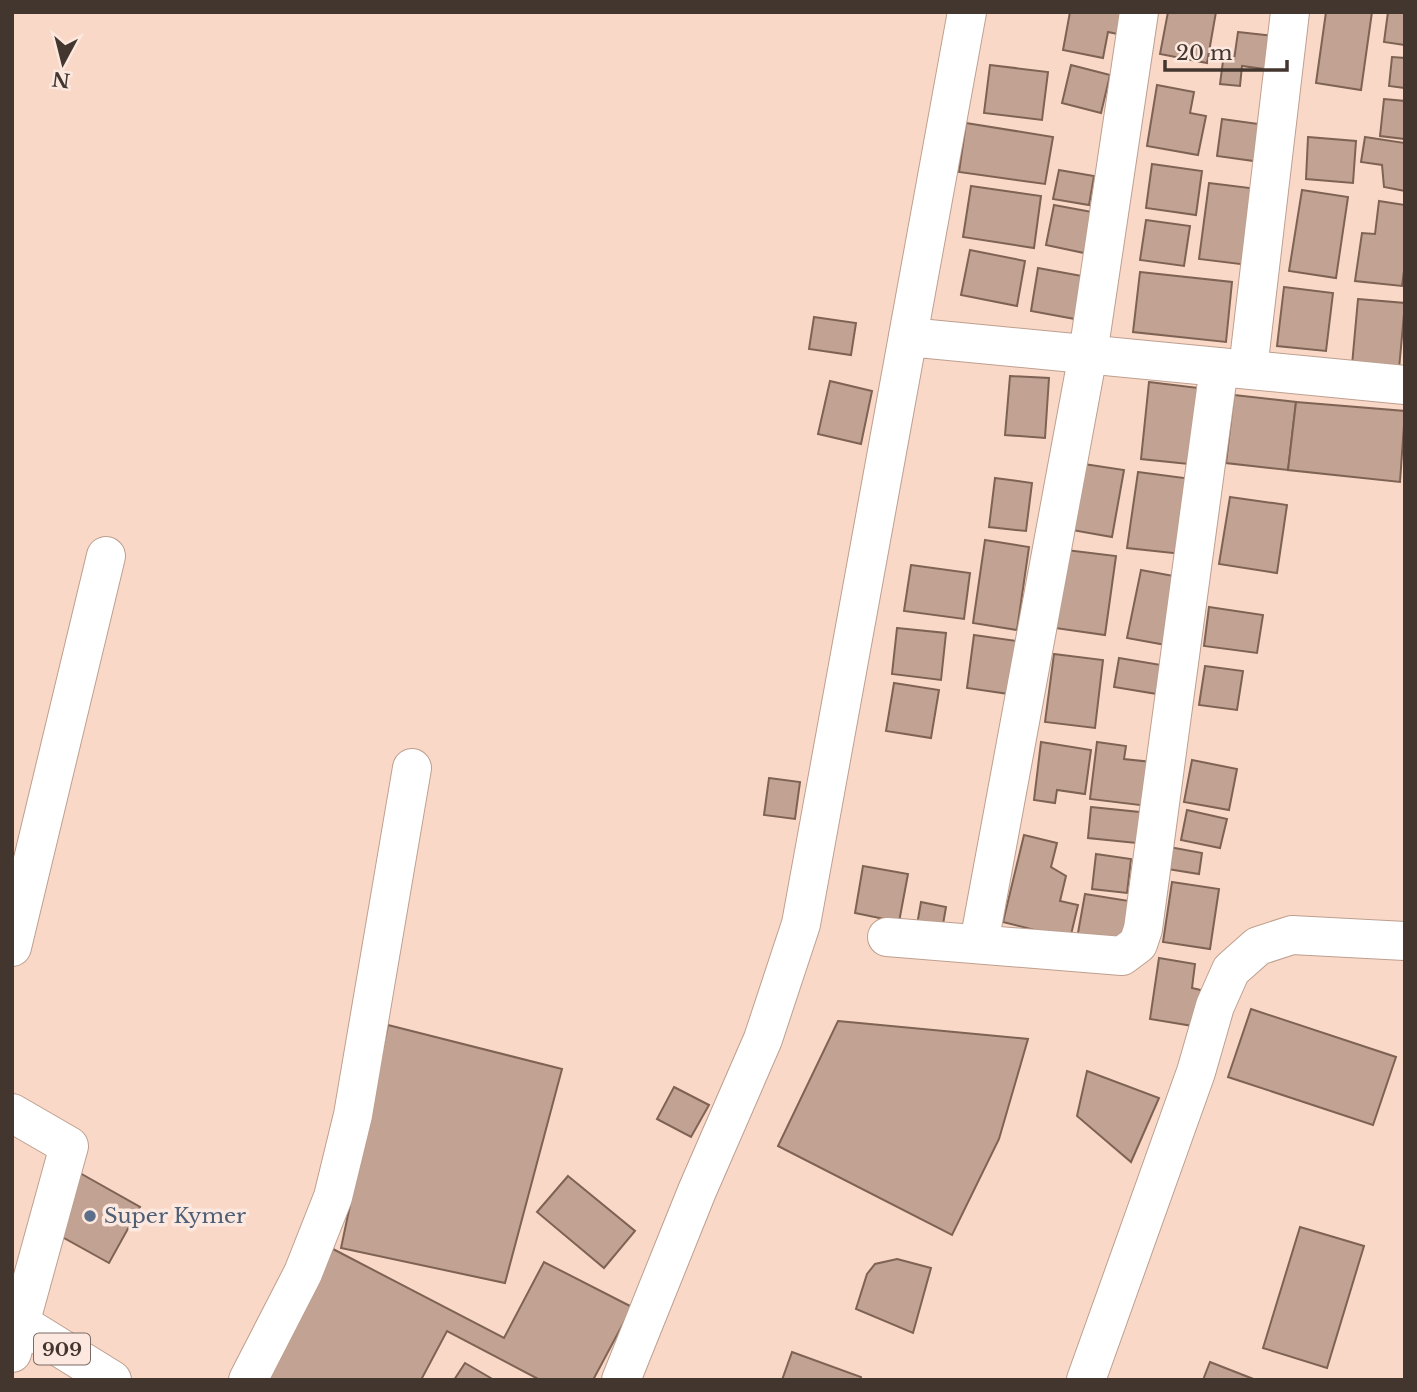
<svg xmlns="http://www.w3.org/2000/svg" width="1417" height="1392" viewBox="0 0 1417 1392" font-family="'Libre Baskerville',serif">
  <style>
    .building { fill: #c2a393; stroke: #7e6253; stroke-width: 2 }
    .lines { fill: none; stroke-linecap: round; stroke-linejoin: round }
    .minor-casing { stroke: #be9f8f; stroke-width: 40 }
    .highway-casing { stroke: #be9f8f; stroke-width: 40 }
    .minor { stroke: #fff; stroke-width: 38 }
    .highway { stroke: #fff; stroke-width: 38 }
    .service-dot { fill: #5c6f8a; stroke: #fce8de; stroke-width: 2.5 }
    .labels { text-anchor: middle; stroke-width: 7; stroke-linejoin: round; paint-order: stroke }
    .shield { fill: #fce8de; stroke: #7a6b64; stroke-width: 2 }
    .shield-label { font-size: 19px; font-weight: bold; fill: #42362f }
    .service-label { font-size: 21px; fill: #4e5e75; stroke: #fce8de; text-anchor: start }
  </style>
  <rect width="100%" height="100%" fill="#f9d8c7"/>
  <g class="building">
    <path d="M1070 12H1132L1127 36 1108 32 1103 58 1063 50Z"/>
    <path d="M1168 12H1216L1207 63 1160 54Z"/>
    <path d="M1326 12H1372L1361 90 1316 83Z"/>
    <path d="M1388 12H1405V45L1384 42Z"/>
    <path d="M1238 32 1275 36 1271 70 1242 66 1240 86 1220 84 1223 61 1234 60Z"/>
    <path d="M1392 57 1405 58V88L1389 86Z"/>
    <path d="M990 65 1048 72 1042 120 984 113Z"/>
    <path d="M1071 65 1110 75 1101 113 1062 103Z"/>
    <path d="M1157 85 1194 92 1190 113 1206 116 1198 155 1147 146Z"/>
    <path d="M1384 99 1405 101V139L1380 136Z"/>
    <path d="M1222 119 1266 125 1261 162 1217 156Z"/>
    <path d="M966 123 1053 137 1045 184 959 172Z"/>
    <path d="M1308 137 1356 141 1353 183 1306 179Z"/>
    <path d="M1365 137 1405 143V191L1384 187 1382 165 1361 162Z"/>
    <path d="M1152 164 1202 171 1196 215 1146 208Z"/>
    <path d="M1059 170 1094 176 1089 205 1053 199Z"/>
    <path d="M1209 183 1258 189 1248 265 1199 259Z"/>
    <path d="M971 186 1041 196 1034 248 963 237Z"/>
    <path d="M1302 190 1348 197 1336 278 1289 271Z"/>
    <path d="M1379 201 1405 205V263L1402 286 1355 281 1362 233 1375 234Z"/>
    <path d="M1054 205 1092 212 1084 253 1046 245Z"/>
    <path d="M1146 220 1190 226 1184 266 1140 260Z"/>
    <path d="M970 250 1025 261 1017 306 961 295Z"/>
    <path d="M1038 268 1082 276 1075 319 1031 311Z"/>
    <path d="M1140 272 1232 282 1226 342 1133 332Z"/>
    <path d="M1284 287 1333 293 1326 351 1277 346Z"/>
    <path d="M1358 299 1405 303 1399 369 1352 365Z"/>
    <path d="M814 317 856 323 851 355 809 349Z"/>
    <path d="M1010 376 1049 378 1045 438 1005 435Z"/>
    <path d="M830 381 872 391 861 444 818 434Z"/>
    <path d="M1149 382 1207 389 1198 465 1141 459Z"/>
    <path d="M1234 395 1296 402 1288 470 1226 463Z"/>
    <path d="M1296 402 1405 411 1400 482 1288 470Z"/>
    <path d="M1084 464 1124 470 1112 537 1072 530Z"/>
    <path d="M1138 472 1192 479 1182 554 1127 548Z"/>
    <path d="M995 478 1032 483 1026 531 989 527Z"/>
    <path d="M1230 497 1287 505 1277 573 1219 564Z"/>
    <path d="M985 540 1029 547 1017 630 973 623Z"/>
    <path d="M1066 550 1116 556 1105 635 1055 628Z"/>
    <path d="M911 565 970 573 964 619 904 611Z"/>
    <path d="M1141 570 1179 577 1166 645 1127 638Z"/>
    <path d="M1209 607 1263 615 1257 653 1204 646Z"/>
    <path d="M897 628 946 633 941 680 892 674Z"/>
    <path d="M974 635 1017 641 1009 694 967 688Z"/>
    <path d="M1054 654 1103 660 1095 728 1045 722Z"/>
    <path d="M1119 658 1161 665 1157 694 1114 687Z"/>
    <path d="M1205 666 1243 671 1237 710 1199 705Z"/>
    <path d="M894 683 939 690 931 738 886 731Z"/>
    <path d="M1041 742 1091 750 1085 794 1057 790 1055 803 1034 800Z"/>
    <path d="M1097 742 1126 746 1124 759 1161 763 1156 807 1090 799Z"/>
    <path d="M1192 760 1237 769 1229 810 1184 802Z"/>
    <path d="M769 778 800 782 795 819 764 815Z"/>
    <path d="M1091 807 1149 813 1146 844 1088 838Z"/>
    <path d="M1187 810 1227 819 1220 848 1181 840Z"/>
    <path d="M1024 835 1057 843 1051 867 1066 876 1060 901 1078 905 1070 939 1003 922Z"/>
    <path d="M1164 846 1202 853 1199 874 1161 868Z"/>
    <path d="M1096 854 1131 859 1127 893 1092 889Z"/>
    <path d="M863 866 908 874 899 922 855 913Z"/>
    <path d="M1172 882 1219 889 1210 949 1163 942Z"/>
    <path d="M1085 894 1129 901 1121 951 1076 944Z"/>
    <path d="M921 902 946 907 942 930 917 925Z"/>
    <path d="M1159 958 1195 964 1192 988 1205 991 1199 1027 1150 1019Z"/>
    <path d="M1251 1009 1396 1057 1373 1125 1228 1077Z"/>
    <path d="M838 1021 1028 1039 999 1139 952 1235 778 1146Z"/>
    <path d="M388 1025 562 1069 505 1283 341 1248Z"/>
    <path d="M1087 1071 1159 1098 1131 1162 1077 1116Z"/>
    <path d="M674 1087 709 1105 691 1137 657 1119Z"/>
    <path d="M71 1168 140 1207 109 1263 39 1224Z"/>
    <path d="M568 1176 635 1231 604 1268 537 1212Z"/>
    <path d="M1300 1227 1364 1246 1327 1368 1263 1348Z"/>
    <path d="M333 1249 504 1338 544 1262 632 1307 593 1380H540L447 1331 421 1380H264Z"/>
    <path d="M897 1259 931 1268 913 1333 856 1309 867 1274 875 1264Z"/>
    <path d="M792 1352 861 1377 860 1380H782Z"/>
    <path d="M1210 1362 1256 1380H1203Z"/>
    <path d="M465 1363 494 1380H454Z"/>
  </g>
  <g class="lines">
    <defs>
      <g id="minor">
        <path d="M908 337 1405 385"/>
        <path d="M1248 369 1290 12"/>
        <path d="M887 937 1122 956 1138 944 1143 929 1219 367"/>
        <path d="M979 943 1088 354 1139 12"/>
        <path d="M12 947 106 556"/>
        <path d="M12 1113 69 1146 12 1353"/>
        <path d="M248 1380 303 1273 333 1197 353 1115 412 768"/>
        <path d="M621 1380 697 1191 763 1039 801 924 967 12"/>
        <path d="M1086 1380 1196 1072 1215 1006 1231 970 1258 946 1292 935 1405 941"/>
      </g>
      <path id="highway" d="M12 1318 112 1380"/>
    </defs>
    <use href="#minor" class="minor-casing"/>
    <use href="#highway" class="highway-casing"/>
    <use href="#minor" class="minor"/>
    <use href="#highway" class="highway"/>
  </g>
  <circle class="service-dot" cx="90" cy="1216" r="7"/>
  <g class="labels">
    <rect class="shield" x="34" y="1333.5" width="56" height="31" rx="5"/>
    <g class="shield-label">
      <text x="62" y="1356">909</text>
    </g>
    <g class="service-label">
      <text x="104" y="1223">Super Kymer</text>
    </g>
  </g>
  <rect width="1417" height="1392" fill="none" stroke="#42362f" stroke-width="28"/>
  <g transform="translate(63 63) rotate(187)" stroke="#fce8de" stroke-width="5" paint-order="stroke">
  <path d="M0-5L12 26L0 18L-12 26Z" fill="#42362f"/>
  <text y="-10" font-size="19" font-weight="bold" text-anchor="middle" fill="#42362f">N</text>
  </g>
  <path d="M1165 60v10h122v-10" fill="none" stroke="#42362f" stroke-width="3.5"/>
  <text x="1176" y="60" font-size="21" fill="#42362f" stroke="#fce8de" stroke-width="5" paint-order="stroke">20 m</text>
</svg>
